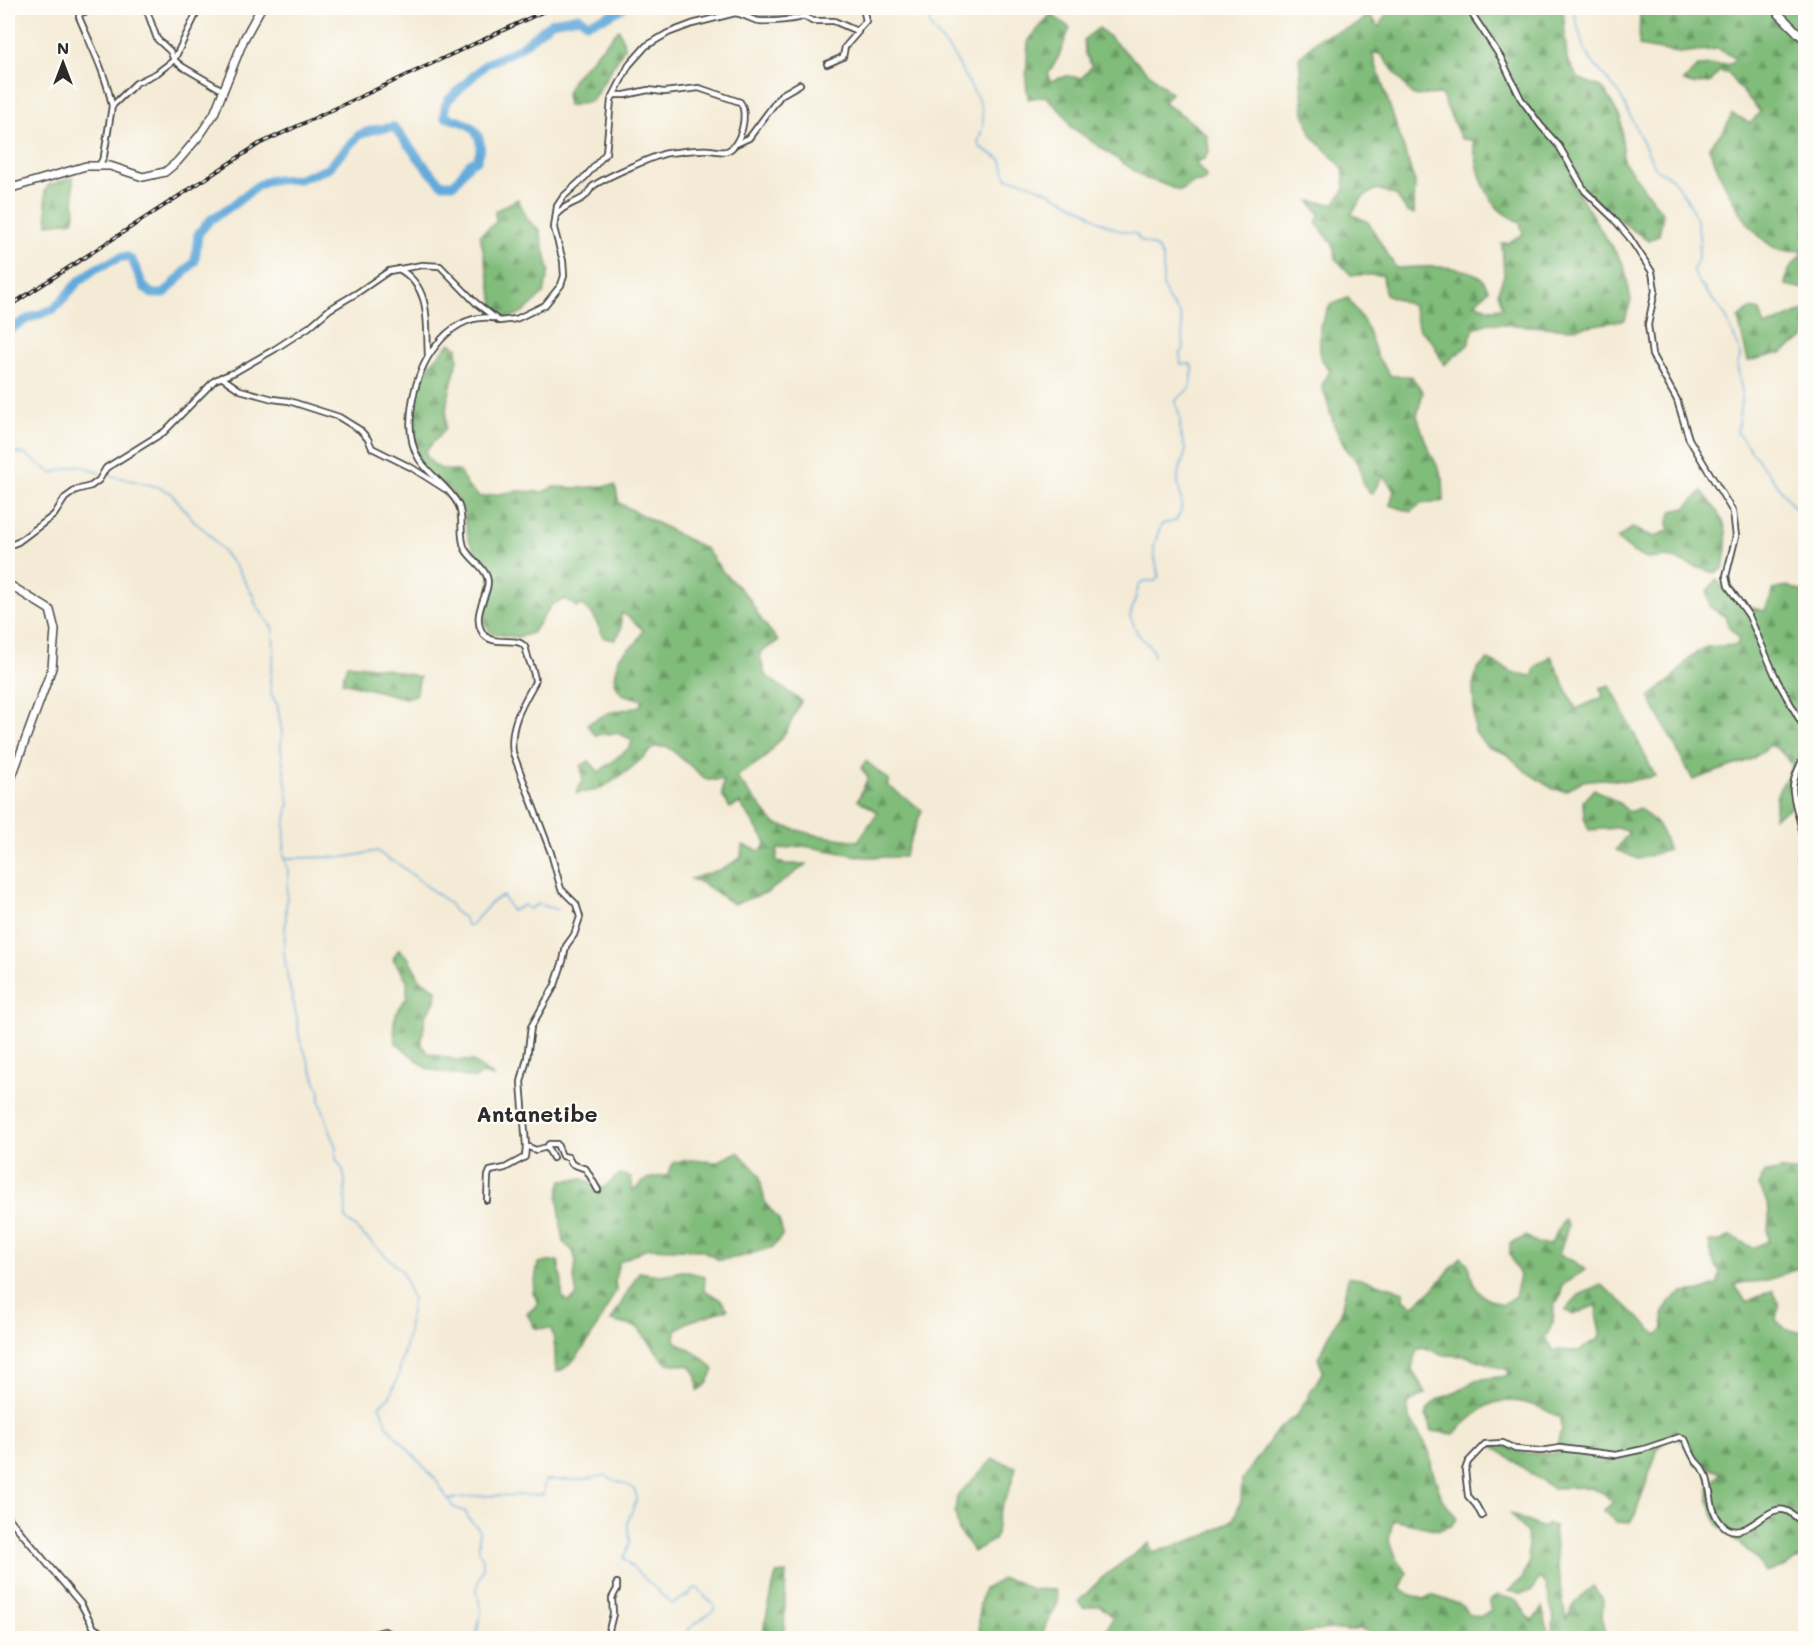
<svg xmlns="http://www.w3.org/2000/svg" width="1813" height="1646" viewBox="0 0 1813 1646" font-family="Mali,sans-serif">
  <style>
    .forest { fill: url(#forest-firs); stroke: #567452; stroke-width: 1.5; fill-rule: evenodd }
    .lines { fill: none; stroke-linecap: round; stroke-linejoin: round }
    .stream { stroke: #64aada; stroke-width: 1.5 }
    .river { stroke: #64aada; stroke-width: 9 }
    .street-casing { stroke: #494845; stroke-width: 8 }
    .secondary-casing { stroke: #494845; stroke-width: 10 }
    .street { stroke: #fff; stroke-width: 4.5 }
    .secondary { stroke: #fff; stroke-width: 7 }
    .rail-casing { stroke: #2b2b2b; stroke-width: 4 }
    .rail { stroke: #fdfcf7; stroke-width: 1.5; stroke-dasharray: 4.5; stroke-linecap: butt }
    .labels { text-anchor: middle; stroke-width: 4.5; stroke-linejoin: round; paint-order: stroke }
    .quarter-label { font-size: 22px; font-weight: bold; fill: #2b2b2b; stroke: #fdfcf7 }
  </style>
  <defs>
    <pattern id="forest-firs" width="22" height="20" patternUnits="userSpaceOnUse" patternTransform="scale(1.5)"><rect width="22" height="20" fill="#80bc7a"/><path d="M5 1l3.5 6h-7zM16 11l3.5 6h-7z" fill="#699964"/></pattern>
  </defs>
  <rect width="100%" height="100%" fill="#fdfcf7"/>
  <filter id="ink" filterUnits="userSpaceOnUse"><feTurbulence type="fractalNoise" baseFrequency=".0167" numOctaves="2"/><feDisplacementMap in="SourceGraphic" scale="12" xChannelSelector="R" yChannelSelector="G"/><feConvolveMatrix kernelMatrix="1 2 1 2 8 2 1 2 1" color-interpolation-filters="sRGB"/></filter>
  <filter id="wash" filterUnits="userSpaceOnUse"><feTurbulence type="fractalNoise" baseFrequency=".008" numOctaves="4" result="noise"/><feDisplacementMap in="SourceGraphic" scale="24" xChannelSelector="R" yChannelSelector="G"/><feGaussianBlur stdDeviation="1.35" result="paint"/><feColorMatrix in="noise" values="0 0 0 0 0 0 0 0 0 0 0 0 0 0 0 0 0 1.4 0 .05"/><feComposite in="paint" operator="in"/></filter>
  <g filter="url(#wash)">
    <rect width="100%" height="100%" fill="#f4ebd6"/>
    <g class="forest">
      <path d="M734 8H798L799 18H754L735 11Z"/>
      <path d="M1389 8H1563L1567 60 1578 78 1603 88 1621 119 1623 160 1663 214 1659 235 1649 241 1623 223 1570 179 1602 232 1624 265 1631 300 1625 320 1569 329 1489 323 1474 328 1468 345 1444 365 1432 341 1419 329 1413 306 1385 294 1383 275H1351L1336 259 1333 244 1316 223 1320 214 1309 201 1334 204 1345 189 1343 168 1312 136 1304 113 1299 58 1319 38 1357 25 1369 14 1379 27ZM1372 53 1381 54 1413 96 1441 94 1461 139 1473 140C1476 162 1481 189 1497 207 1502 214 1513 218 1520 223L1523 234 1508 243H1502L1504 275 1498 292 1503 308 1490 309 1475 303 1489 290C1487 287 1484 280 1481 278 1463 263 1419 267 1396 268L1368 222 1351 214 1363 197 1376 189 1396 195 1407 212 1414 214 1415 182Z"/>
      <path d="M1640 8H1805V289L1785 285C1787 266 1795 265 1804 250 1798 250 1787 253 1781 251 1746 236 1722 182 1709 147L1725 129 1732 114 1751 123 1760 112C1750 98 1737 88 1728 73L1718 72 1711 82 1694 85 1684 81 1698 66 1731 64 1735 58 1718 49 1679 53 1639 46Z"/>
      <path d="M1051 14 1070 28 1058 58 1048 74 1050 81 1067 76 1082 78 1092 66 1085 54 1084 39 1099 28 1171 93 1163 103 1180 113 1207 135 1209 151 1204 159 1195 162 1206 176 1205 181 1192 183 1181 191C1168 187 1159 181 1146 179L1070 126 1066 117 1046 96 1028 99 1026 81 1028 41Z"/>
      <path d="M619 29 625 47 592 101 568 106 566 93 573 79Z"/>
      <path d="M73 178 75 214 73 221 48 224 45 191 49 185Z"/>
      <path d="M518 199 528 220 540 231 549 270 544 293 526 310 515 316 497 318 480 235 496 222 495 211Z"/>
      <path d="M1348 298 1366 325 1378 358 1391 376H1411L1423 392 1417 416 1426 443 1443 478 1444 501 1420 504 1411 512 1390 505 1394 490 1383 476 1372 494 1364 486 1359 464 1344 446 1334 425 1322 385 1330 371 1320 357V326L1330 305Z"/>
      <path d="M1750 309 1760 311 1765 327 1805 310V338L1781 353 1748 361 1738 318Z"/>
      <path d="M450 343 457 347 458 359 447 402 445 429 425 452C432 468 442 471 459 471L468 487 480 497 518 491 543 492 553 487 581 488 615 485 619 503 706 549 723 572 749 598 760 618 778 641 759 653 765 675 801 701 787 730 766 757 736 777 775 824 816 835 858 841 878 812 858 800 868 777 861 768 866 761 889 780 887 785 922 810 904 857H864L804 846 778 849 776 862 786 864H807L768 892 734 904C719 896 708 884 691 879L722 869 741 858 742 845 761 851 766 842 740 803 730 808 722 795 723 780H707L668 747H654C638 763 618 781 596 790 590 792 582 792 576 793L583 781 581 766 589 761 599 772 629 748 633 740 617 733 595 735 587 724 608 713 640 706 643 700 622 694 614 682 619 657 637 642 643 630 629 617 621 613V630L615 640 604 638 593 615 582 605 576 607 566 599 552 604 532 633 518 637 492 634 484 622 490 584 489 573 469 540 462 508 447 487 418 468C417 437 407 400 426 371 432 361 442 352 450 343Z"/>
      <path d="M1702 491C1728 525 1730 527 1723 569L1714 573 1667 557 1647 559 1633 552 1617 539 1632 528 1655 537 1669 530 1668 521 1672 511 1686 508Z"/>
      <path d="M1716 580 1745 606 1764 611 1772 597 1773 590 1787 586 1805 593V791L1789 809 1774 817 1777 794 1793 765 1780 751 1771 745 1752 759 1693 780 1649 697 1672 679 1690 657 1706 647 1737 645 1739 638 1729 627 1725 616 1710 607 1707 591Z"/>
      <path d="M1551 656 1576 709 1603 697 1600 688 1610 685 1655 776 1630 781 1601 779 1582 781 1565 791 1553 789 1525 771 1507 754 1487 747 1475 732 1473 686 1477 669 1488 660 1517 674 1532 676 1536 667Z"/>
      <path d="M347 664 382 668 420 677 416 695 405 698 342 682Z"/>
      <path d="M1594 789 1619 803 1629 812 1639 808C1656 822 1663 828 1668 850L1638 859 1616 850 1629 832 1618 828 1589 830 1584 817 1583 801Z"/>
      <path d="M399 949 409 959 420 979 437 990 436 1001 426 1014 421 1044 428 1053 455 1060 472 1061 494 1077 482 1074 475 1079 428 1069 396 1043C392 1021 393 1015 407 997V980L393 959Z"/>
      <path d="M738 1152 759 1174 765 1203 779 1220 783 1234 773 1247 740 1257 719 1260 702 1250 647 1248 619 1262 615 1279 616 1290C605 1311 579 1368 556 1372 554 1357 557 1342 551 1329L535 1328 527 1314 539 1303 533 1293 538 1263 558 1261 562 1282V1298L569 1302 577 1295 574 1279 576 1261 573 1251 563 1242 558 1197 562 1180 583 1179 603 1188 620 1174 631 1177 633 1191 647 1179 667 1175 674 1162 691 1160 716 1162Z"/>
      <path d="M1781 1170 1805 1172V1264C1792 1271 1779 1277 1764 1281 1752 1283 1747 1280 1735 1285L1746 1302 1773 1290 1779 1305 1777 1321 1787 1330 1805 1332V1564L1798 1559 1783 1567 1766 1572 1754 1556 1718 1525 1709 1502V1486L1721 1473 1707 1467 1674 1434 1658 1449 1635 1515 1630 1523 1616 1522 1603 1511 1613 1502 1603 1493 1591 1487 1552 1488 1499 1451 1491 1444 1503 1445 1522 1453 1555 1454 1561 1429 1560 1418C1541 1406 1514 1396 1491 1404 1482 1408 1461 1426 1454 1434L1432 1431 1426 1417 1428 1409 1439 1399 1457 1392 1475 1380 1506 1376 1510 1371 1466 1356 1444 1355 1423 1347 1417 1349 1412 1369 1426 1394 1407 1403 1409 1417 1429 1451 1432 1469 1442 1499 1457 1518 1451 1526 1439 1530 1393 1520 1389 1539 1397 1559 1407 1573 1400 1589 1408 1594 1424 1599 1431 1595 1460 1604 1469 1614 1480 1617 1491 1610 1490 1601 1497 1595 1516 1600 1532 1622 1542 1607 1550 1638H1442L1434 1636 1417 1638 1395 1632 1376 1634 1360 1629 1348 1631 1331 1629 1301 1633 1297 1638H1280L1278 1635 1273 1638H1118L1106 1632 1113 1617 1099 1605 1083 1608 1079 1601 1103 1577 1149 1543 1153 1553 1207 1535 1233 1520 1241 1501 1242 1480 1278 1429 1298 1414 1323 1371 1318 1358 1341 1312 1348 1277 1366 1280 1404 1291V1299L1412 1306 1432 1290 1461 1257C1476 1270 1467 1272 1475 1286 1480 1296 1492 1301 1502 1305L1515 1296 1520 1276 1510 1255V1244L1526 1236 1537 1243 1550 1245 1564 1219 1568 1226 1559 1255 1575 1262 1585 1270 1561 1286V1296L1554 1306 1553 1323 1545 1338 1553 1350 1579 1351 1599 1338C1602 1323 1593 1320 1598 1304L1573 1315 1565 1310 1579 1295 1601 1285 1613 1294 1657 1335 1664 1329 1663 1315 1669 1302 1682 1293 1701 1291 1718 1284 1720 1273 1711 1257 1709 1242H1718L1731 1236 1753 1248 1768 1241C1767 1215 1775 1212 1759 1187L1763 1174Z"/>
      <path d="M683 1271 705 1276 704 1290 721 1300 728 1309 688 1322 676 1331 675 1341 703 1358 714 1370 707 1384 698 1391 697 1377 691 1366 666 1363 637 1327 611 1321 639 1272 660 1275Z"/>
      <path d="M993 1459 1016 1467 1010 1488 998 1515 996 1535 994 1540 973 1552 968 1542 959 1532 955 1512 957 1496Z"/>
      <path d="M1510 1514 1543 1528 1548 1523 1554 1527 1559 1579 1566 1619 1576 1602 1593 1586 1603 1599 1602 1620 1607 1638H1551L1554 1619 1546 1584 1539 1578 1532 1591 1520 1593 1508 1591 1522 1579 1529 1563 1527 1533Z"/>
      <path d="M786 1573 784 1638H763L764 1627 776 1574Z"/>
      <path d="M1002 1579 1015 1581 1031 1589 1055 1590 1058 1603 1040 1638H981C977 1621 978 1606 984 1589Z"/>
    </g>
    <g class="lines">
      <g class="stream">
        <path d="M907 8 927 15 932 29 951 52 979 101 982 108 983 126 978 143 980 147 1002 160 1005 173 1008 179 1020 180 1049 192 1086 211 1097 220 1118 230 1136 234 1140 240 1157 248 1163 258V286L1169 301 1180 314 1182 325 1184 349 1180 354 1181 365 1191 364 1193 371 1190 388 1176 400C1176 407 1180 413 1180 420 1180 430 1181 440 1186 449 1185 459 1179 467 1178 476 1177 493 1188 507 1175 521L1162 524C1150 549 1154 552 1159 577L1155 581H1145L1139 585 1130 617 1138 634 1152 649 1154 656"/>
        <path d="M1573 8 1583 46 1593 63 1619 93 1656 169 1672 178 1689 202 1697 221 1700 241 1697 262 1693 270 1697 280 1725 315 1739 348 1740 358 1737 364 1742 393 1737 432 1806 523"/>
        <path d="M8 451 26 455 52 473 79 465 100 473"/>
        <path d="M105 474 158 487 171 493 195 522 208 533 238 570 254 597 255 603 273 629 274 651 270 680 271 694 277 704 282 731 281 749 289 803 285 825 284 856 288 871 284 954 288 980 297 1018 299 1037 320 1092V1101L336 1148V1159L343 1170 345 1180 346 1219 402 1271 412 1299 408 1333 398 1377 390 1396 379 1405 388 1427 436 1480 453 1507 466 1512 468 1518 479 1529V1551L483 1560V1569L479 1578 477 1590 481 1612 476 1638"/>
        <path d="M285 858 347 857 377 851 389 860 397 863 450 904 454 911 464 918 467 925 470 926 493 901 503 896 512 911 524 905 529 909 538 904 558 910"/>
        <path d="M449 1499 476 1496 543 1495 545 1480H583L605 1475C612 1481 632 1485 634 1489 641 1501 630 1511 628 1521 627 1528 630 1534 630 1540 630 1546 626 1553 624 1558L627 1562 672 1604 688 1595 693 1589 697 1588 715 1606 714 1610 691 1627 688 1631 690 1638"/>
      </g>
      <path class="river" d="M8 331 27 319 54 309 78 282 95 269 121 257H128L132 260 144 287 152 294H164L195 261 198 234 210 220 233 205 257 186 269 180 299 179 327 169 359 135 372 130 394 127 428 170 442 184H454L470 163 477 160C485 143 478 126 459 121 454 119 450 119 445 117V107L448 100 486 64 518 49 552 22 579 17 587 23 606 17 623 8"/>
    </g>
  </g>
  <g filter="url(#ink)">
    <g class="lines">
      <defs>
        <g id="street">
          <path d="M100 8 80 13 79 17C91 46 106 74 112 106"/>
          <path d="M146 8 157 39 170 51 174 60 183 67 224 91"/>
          <path d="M1468 8 1501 58 1521 99 1541 126 1559 146 1585 191 1613 218 1629 237 1652 272 1655 290 1648 325 1652 355 1677 400 1689 439 1733 512 1736 536 1726 576 1728 586 1749 616 1777 680 1802 724 1806 735"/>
          <path d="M804 16 812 21H834L857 31 866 21 863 8"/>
          <path d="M827 64 843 57 845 47 858 32"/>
          <path d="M1806 136V163"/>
          <path d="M736 144 749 138 781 95 800 84"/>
          <path d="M99 166 104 156 112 106 136 83 157 73 174 60 199 8"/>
          <path d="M556 215C564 205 573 204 583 198 587 195 589 191 592 187 601 179 656 155 668 153 680 152 697 149 709 150 715 150 721 153 727 151 741 146 749 113 740 102L699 88 664 92 648 90 625 95H614"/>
          <path d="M399 269C432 288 426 322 428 356"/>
          <path d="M493 318C469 315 449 328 435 347 414 372 401 430 419 459 430 476 448 486 458 504 465 518 458 535 465 549 471 560 483 565 487 577 492 591 472 611 481 630 490 650 516 634 525 647 527 651 527 657 529 660 532 668 535 674 535 682 522 705 509 726 513 753L551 853 561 889 576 904 580 917 574 935 566 946 563 961 555 985 531 1027 527 1058 521 1082 526 1146 536 1150 547 1147 553 1158"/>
          <path d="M221 377 240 390 273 399 289 401 339 417 360 430 368 439 372 448 412 468 445 489"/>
          <path d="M8 546 18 542 54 515 65 498 76 490 91 486 99 480 106 468 164 432 215 380 235 372 275 349 309 327 330 309 357 293 389 271 422 265 440 266 476 303 499 321 516 319 545 305 561 285 564 276 563 261 554 228 557 206 563 197 586 176 606 153 611 100 629 65 646 46 668 33 692 24 735 13C744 14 751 20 759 21 768 22 798 20 804 16L802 8"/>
          <path d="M1806 749C1803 762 1792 777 1793 790 1794 808 1804 826 1804 846 1804 856 1802 865 1806 875"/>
          <path d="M547 1147 549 1144H557L562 1156 568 1157 572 1164 586 1169 598 1190"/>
          <path d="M487 1200 488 1176 490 1171 505 1168 525 1157 526 1146"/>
          <path d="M1482 1516 1476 1505 1468 1496 1465 1470 1468 1462 1485 1444 1503 1443 1515 1449 1541 1451 1560 1448 1616 1455 1644 1449 1680 1437 1685 1439C1688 1446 1691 1454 1695 1460 1699 1465 1704 1469 1706 1475 1712 1491 1709 1510 1721 1523 1743 1549 1766 1501 1787 1511 1794 1514 1800 1521 1806 1526"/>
          <path d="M8 1517 81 1604 94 1628 111 1638"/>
          <path d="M359 1638 384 1631 392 1634 393 1638"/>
          <path d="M607 1638 613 1614 612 1598 617 1589V1583"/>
        </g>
        <g id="secondary">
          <path d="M1773 8 1806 41"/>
          <path d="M8 189 86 166H110L143 177 165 172 177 162 200 135 214 114 244 39 261 8"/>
          <path d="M8 584 50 610 55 630 52 668 8 787"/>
        </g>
      </defs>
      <use href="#street" class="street-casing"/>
      <use href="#secondary" class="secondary-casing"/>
      <use href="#street" class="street"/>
      <use href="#secondary" class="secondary"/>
      <defs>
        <path id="rail" d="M8 307 259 144 551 8"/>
      </defs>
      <use href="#rail" class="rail-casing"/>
      <use href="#rail" class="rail"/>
    </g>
  </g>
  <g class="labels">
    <g class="quarter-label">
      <text x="537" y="1122">Antanetibe</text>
    </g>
  </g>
  <rect width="1813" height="1646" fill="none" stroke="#fdfcf7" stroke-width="30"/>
  <g transform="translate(63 63)" stroke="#fdfcf7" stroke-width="4.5" paint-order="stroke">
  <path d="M0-4.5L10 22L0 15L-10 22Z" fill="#2b2b2b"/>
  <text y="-9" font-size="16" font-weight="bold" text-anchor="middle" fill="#2b2b2b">N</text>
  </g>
</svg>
